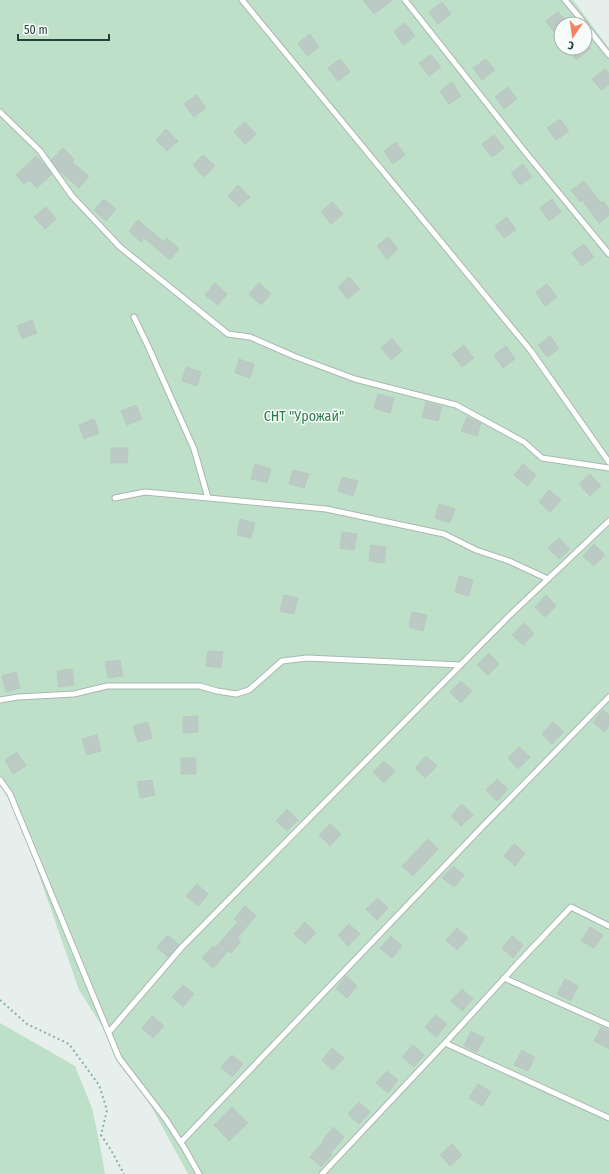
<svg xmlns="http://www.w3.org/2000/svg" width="609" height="1174" viewBox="0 0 609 1174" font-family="'Fira Sans Condensed',sans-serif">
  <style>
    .green { fill: #bfe0c8; fill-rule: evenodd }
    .building { fill: #bbcac4; stroke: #b8c9c2 }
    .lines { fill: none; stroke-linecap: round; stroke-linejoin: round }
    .lane-casing { stroke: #a8b8b2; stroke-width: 7 }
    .path { stroke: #86b3a5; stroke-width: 2; stroke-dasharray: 2 3; stroke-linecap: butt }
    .lane { stroke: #fff; stroke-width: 5 }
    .labels { text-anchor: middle; stroke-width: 3; stroke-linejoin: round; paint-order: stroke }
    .park-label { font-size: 14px; fill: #2d7a4b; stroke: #f7fbf9 }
  </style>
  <rect width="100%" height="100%" fill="#e6efeb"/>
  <g class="green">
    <path d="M0 0H573L609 48V1174H188L139 1084 79 990 17 812 0 785ZM561 24H585V48H561Z"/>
    <path d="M0 1023 75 1066 92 1108 101 1151 105 1174H0Z"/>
  </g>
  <g class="building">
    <path d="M363 0H393L374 14Z"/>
    <path d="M442 2 451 14 438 24 429 12Z"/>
    <path d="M558 12 568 23 561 24V28L555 33 546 21Z"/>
    <path d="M405 23 415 36 403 45 394 31Z"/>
    <path d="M310 34 319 47 307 56 298 43Z"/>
    <path d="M567 48H591L576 60Z"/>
    <path d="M431 55 441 67 429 76 419 63Z"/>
    <path d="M340 59 350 72 338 81 328 68Z"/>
    <path d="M486 59 495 70 482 80 473 68Z"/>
    <path d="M605 69 609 74V84L601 90 592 79Z"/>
    <path d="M452 82 461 96 449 104 440 91Z"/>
    <path d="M508 87 517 99 504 109 495 97Z"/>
    <path d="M197 95 206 108 194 117 184 104Z"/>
    <path d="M560 119 569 131 556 140 547 128Z"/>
    <path d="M245 122 256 134 245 144 234 132Z"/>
    <path d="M166 129 178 141 167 151 156 140Z"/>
    <path d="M494 135 504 148 492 157 482 144Z"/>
    <path d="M396 142 405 155 393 164 384 151Z"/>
    <path d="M63 148 74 159 72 162 89 176 79 188 58 170 51 160Z"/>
    <path d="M203 155 215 166 204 177 193 165Z"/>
    <path d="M36 156 44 164 52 174 37 188 29 180 24 184 16 175Z"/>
    <path d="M523 164 532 177 520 185 511 173Z"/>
    <path d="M584 181 601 203 603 201 609 209V215L599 223 582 200 580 202 571 190Z"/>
    <path d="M238 185 250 197 239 207 228 196Z"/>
    <path d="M104 199 116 209 106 221 94 210Z"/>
    <path d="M552 199 561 212 549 221 540 208Z"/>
    <path d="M332 202 343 214 331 224 321 212Z"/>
    <path d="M46 207 56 219 45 229 34 217Z"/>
    <path d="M507 217 516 230 504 238 495 226Z"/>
    <path d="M138 220 164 242 167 238 179 249 170 260 144 238 141 242 129 231Z"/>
    <path d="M388 237 398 249 387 259 377 246Z"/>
    <path d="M584 244 594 257 582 266 572 253Z"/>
    <path d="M349 277 360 289 348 299 338 287Z"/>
    <path d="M215 283 227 294 218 305 205 295Z"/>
    <path d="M259 283 271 294 261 305 249 294Z"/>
    <path d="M547 284 557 297 545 306 536 292Z"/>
    <path d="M32 320 37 333 22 339 17 326Z"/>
    <path d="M550 336 559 349 547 357 538 345Z"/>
    <path d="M392 338 402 351 391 360 381 348Z"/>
    <path d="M464 345 474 358 462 367 452 354Z"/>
    <path d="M506 346 515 359 503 368 494 355Z"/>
    <path d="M239 359 254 364 250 378 235 373Z"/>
    <path d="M186 367 201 372 197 386 182 381Z"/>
    <path d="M378 394 394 398 390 413 374 408Z"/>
    <path d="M426 402 442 407 438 421 422 417Z"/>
    <path d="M136 405 142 419 127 425 121 411Z"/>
    <path d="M467 417 481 423 477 436 461 431Z"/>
    <path d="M94 419 99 433 84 439 79 425Z"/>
    <path d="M111 448H128L127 463H111Z"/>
    <path d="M255 464 271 469 267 483 251 479Z"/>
    <path d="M523 464 536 475 527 486 514 475Z"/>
    <path d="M293 470 309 474 304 488 289 484Z"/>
    <path d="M590 474 601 486 590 496 579 484Z"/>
    <path d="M342 477 358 481 353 496 338 491Z"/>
    <path d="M549 490 561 500 550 512 539 502Z"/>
    <path d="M439 504 455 509 450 523 435 518Z"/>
    <path d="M240 519 255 523 251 538 237 535Z"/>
    <path d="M342 532 357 534 354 550 340 548Z"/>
    <path d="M559 538 570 549 559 559 548 548Z"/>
    <path d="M594 544 605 555 594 566 583 556Z"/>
    <path d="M371 545 386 547 384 563 369 561Z"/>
    <path d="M459 576 473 580 469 596 455 592Z"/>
    <path d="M284 595 298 598 294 614 280 611Z"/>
    <path d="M546 595 556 606 545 617 535 607Z"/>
    <path d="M412 612 427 615 423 631 409 627Z"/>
    <path d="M524 623 534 634 523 645 512 635Z"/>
    <path d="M208 651 223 652 221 668 206 666Z"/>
    <path d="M489 653 499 664 488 675 477 665Z"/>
    <path d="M120 660 123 676 108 678 105 662Z"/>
    <path d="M72 669 74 685 59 687 57 671Z"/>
    <path d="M16 672 20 688 6 692 2 676Z"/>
    <path d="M461 681 472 691 461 703 450 692Z"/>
    <path d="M603 710 609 715V726L604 732 593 722Z"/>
    <path d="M198 716V732L183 733V717Z"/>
    <path d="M148 722 152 738 138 742 133 726Z"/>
    <path d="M553 722 564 732 552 744 542 734Z"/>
    <path d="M97 735 101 751 87 755 82 739Z"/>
    <path d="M519 747 530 757 518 769 508 758Z"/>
    <path d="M17 752 26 766 13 774 5 760Z"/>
    <path d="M426 756 437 766 425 778 415 768Z"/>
    <rect x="181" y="758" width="15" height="16"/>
    <path d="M384 761 395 771 384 783 373 772Z"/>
    <path d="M497 779 508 789 497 801 486 790Z"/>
    <path d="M152 780 155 795 140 798 137 782Z"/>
    <path d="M462 804 473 815 461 826 451 816Z"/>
    <path d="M287 809 298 820 287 831 276 821Z"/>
    <path d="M330 824 341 834 330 846 319 835Z"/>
    <path d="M428 839 438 849 413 876 402 866Z"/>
    <path d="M514 844 525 853 515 866 504 856Z"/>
    <path d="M453 866 464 875 454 887 442 878Z"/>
    <path d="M197 884 208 894 198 906 186 896Z"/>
    <path d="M378 898 388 908 377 920 366 909Z"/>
    <path d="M245 906 256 916 237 938 241 941 231 953 228 951 213 968 202 958 213 946 215 948 238 922 234 919Z"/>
    <path d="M305 922 316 933 305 944 294 934Z"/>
    <path d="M349 924 360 934 348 946 338 935Z"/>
    <path d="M590 927 603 935 594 948 581 941Z"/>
    <path d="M457 928 468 938 457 950 446 940Z"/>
    <path d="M168 935 179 945 168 957 157 947Z"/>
    <path d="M391 936 402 946 392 958 380 948Z"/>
    <path d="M512 936 523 945 513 958 502 948Z"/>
    <path d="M346 976 357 986 347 998 336 989Z"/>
    <path d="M565 979 578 986 571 1001 557 994Z"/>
    <path d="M183 985 194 994 183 1007 172 997Z"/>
    <path d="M462 989 473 999 462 1011 451 1001Z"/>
    <path d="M436 1015 447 1024 436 1037 425 1027Z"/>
    <path d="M152 1016 164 1026 153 1038 142 1028Z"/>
    <path d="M601 1027 609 1031V1049L594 1041Z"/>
    <path d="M471 1031 484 1038 477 1052 464 1046Z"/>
    <path d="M413 1045 424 1055 414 1067 402 1057Z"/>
    <path d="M332 1048 344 1058 333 1070 322 1060Z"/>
    <path d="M522 1050 535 1057 528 1071 514 1065Z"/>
    <path d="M232 1055 243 1064 232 1077 221 1067Z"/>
    <path d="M387 1071 398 1080 388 1093 376 1083Z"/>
    <path d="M478 1084 491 1092 482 1106 469 1098Z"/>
    <path d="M359 1102 370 1112 359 1124 348 1114Z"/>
    <path d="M232 1107 248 1123 229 1141 214 1125Z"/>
    <path d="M333 1127 344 1137 330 1154 332 1155 321 1167 310 1157 324 1141 323 1140Z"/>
    <path d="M452 1144 462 1155 450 1166 440 1155Z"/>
  </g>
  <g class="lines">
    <defs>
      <g id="lane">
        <path d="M242 0 531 351 609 462"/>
        <path d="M405 0 526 153 609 254"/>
        <path d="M565 0 585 24"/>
        <path d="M585 25 609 55"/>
        <path d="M0 112 40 151 72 196 120 247 228 334 250 337 296 357 355 379 456 405 524 442 542 458 609 468"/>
        <path d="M134 317 148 346 194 449 208 498"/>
        <path d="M115 498 145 492 326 509 444 534 476 550 509 561 548 579"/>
        <path d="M0 700 18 697 74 694 107 686H200L217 691 236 694 249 690 282 661 307 658 461 665"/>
        <path d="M0 780 10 794 119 1058 165 1118 185 1149 199 1174"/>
        <path d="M504 978 609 1025"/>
        <path d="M109 1032 182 947 510 615 609 521"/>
        <path d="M445 1043 609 1118"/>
        <path d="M181 1142 483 826 609 697"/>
        <path d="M322 1174 445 1043 519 962 571 907 609 926"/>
      </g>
    </defs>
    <use href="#lane" class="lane-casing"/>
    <path class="path" d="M0 1000 27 1024 69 1044 99 1085 107 1110 101 1135 111 1150 124 1174"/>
    <use href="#lane" class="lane"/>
  </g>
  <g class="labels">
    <g class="park-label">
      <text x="304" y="421">СНТ "Урожай"</text>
    </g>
  </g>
  <g transform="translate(573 36) rotate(193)"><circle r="19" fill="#f7fbf9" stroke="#a3b1ad"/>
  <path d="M0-3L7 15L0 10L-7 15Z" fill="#f4845f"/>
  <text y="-6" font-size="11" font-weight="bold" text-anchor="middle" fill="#24423a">С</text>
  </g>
  <path d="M18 34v6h91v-6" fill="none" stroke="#24423a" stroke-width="2"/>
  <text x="24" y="34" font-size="12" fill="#24423a" stroke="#f7fbf9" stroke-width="3" paint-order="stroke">50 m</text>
</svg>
